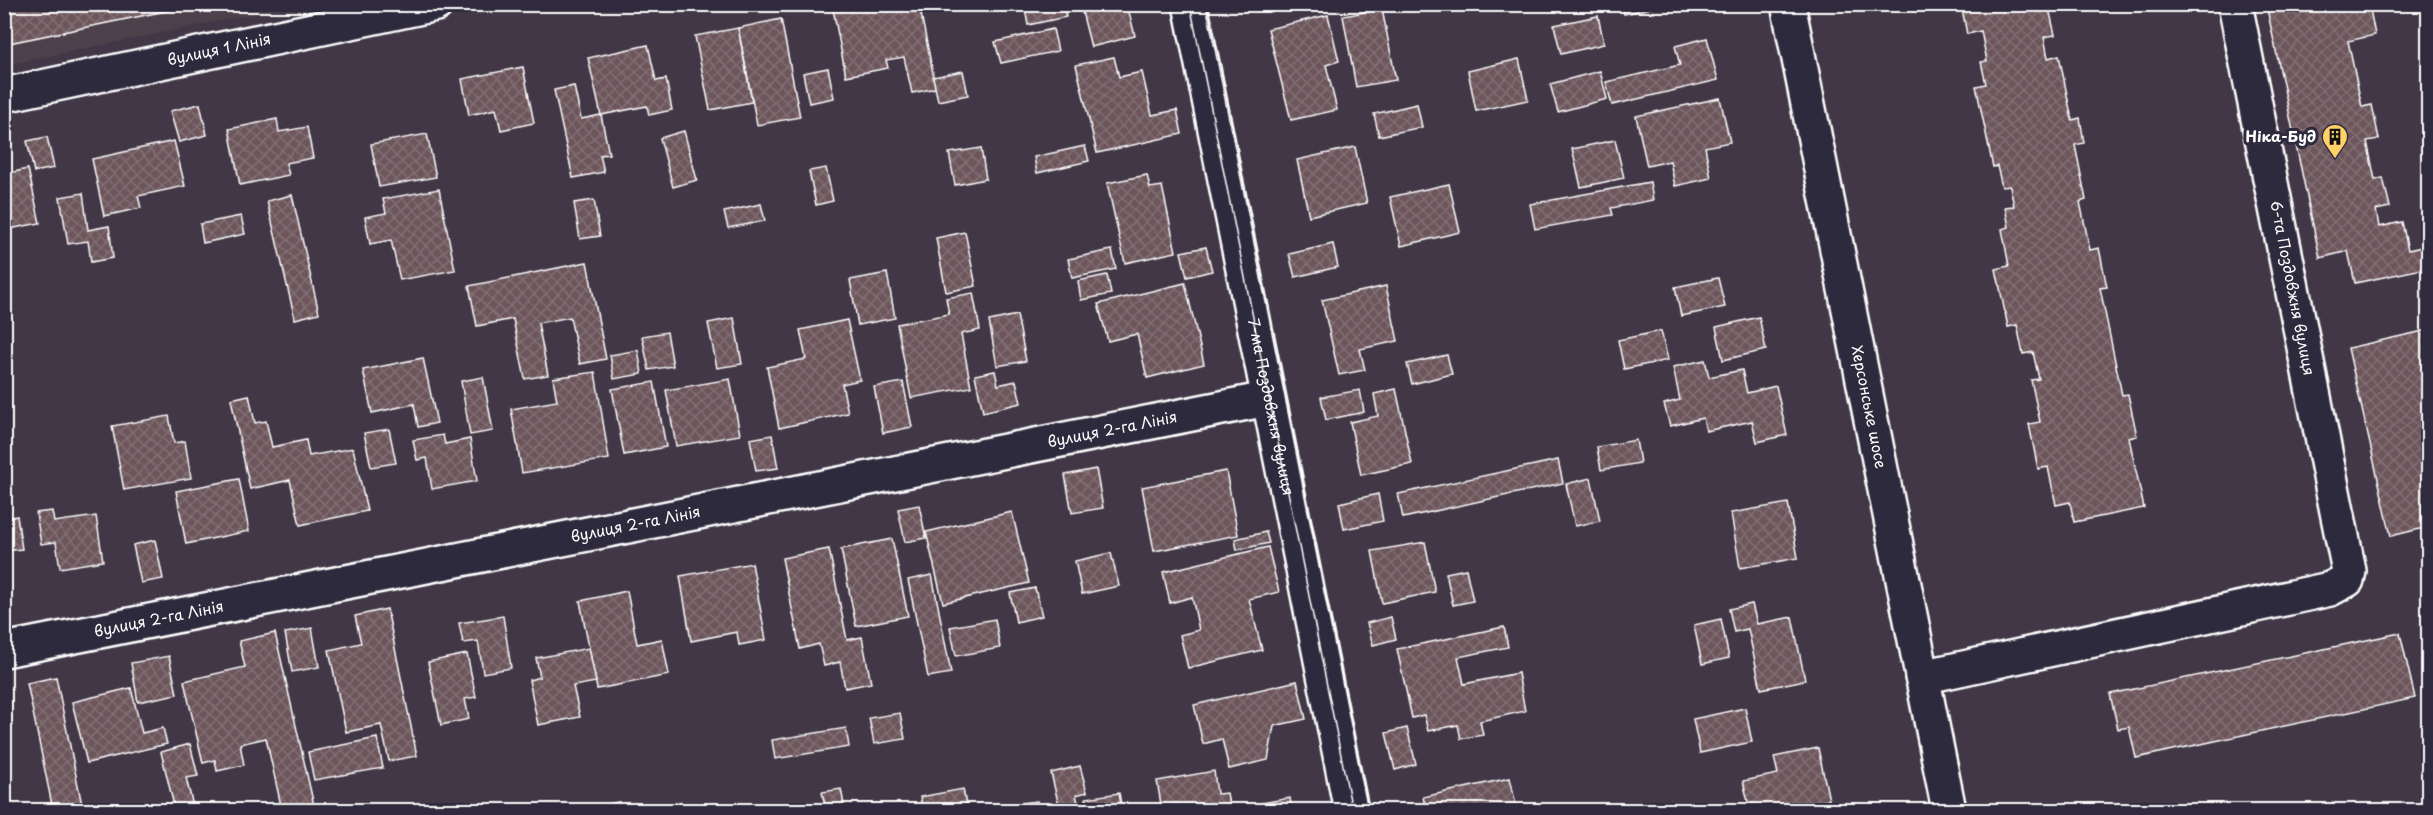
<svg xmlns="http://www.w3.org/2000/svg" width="2433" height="815" viewBox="0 0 2433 815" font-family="'Playpen Sans',sans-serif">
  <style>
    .built { fill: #4e404c }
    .building { fill: url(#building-cross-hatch); stroke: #fff; stroke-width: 1.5 }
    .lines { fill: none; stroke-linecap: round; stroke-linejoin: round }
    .minor-casing { stroke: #fff; stroke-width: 38 }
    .secondary-casing { stroke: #fff; stroke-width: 38 }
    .minor { stroke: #2f2a3d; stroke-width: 33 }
    .secondary { stroke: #2f2a3d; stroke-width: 33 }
    .tram { stroke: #fff; stroke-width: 1.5 }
    .labels { text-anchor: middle; stroke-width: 6; stroke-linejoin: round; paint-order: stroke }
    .street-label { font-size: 15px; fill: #fff; stroke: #2f2a3d }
    .poi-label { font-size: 15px; font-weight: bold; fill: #fff; stroke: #2f2a3d; text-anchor: end }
  </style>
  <defs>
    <pattern id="building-cross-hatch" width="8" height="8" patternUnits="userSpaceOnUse" patternTransform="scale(1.5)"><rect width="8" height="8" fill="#6c565b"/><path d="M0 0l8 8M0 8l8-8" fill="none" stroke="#826f74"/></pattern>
  </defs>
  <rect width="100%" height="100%" fill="#413746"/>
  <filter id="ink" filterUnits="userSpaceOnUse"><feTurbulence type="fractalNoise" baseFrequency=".0167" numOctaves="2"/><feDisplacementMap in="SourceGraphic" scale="12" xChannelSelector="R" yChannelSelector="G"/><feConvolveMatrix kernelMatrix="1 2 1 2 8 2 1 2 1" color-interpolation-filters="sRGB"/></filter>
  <g filter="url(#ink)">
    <path class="built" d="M5 5H297L5 65Z"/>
    <g class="building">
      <path d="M4 4H200L4 44Z"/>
      <path d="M854 4H919L936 88 912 93 904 57 886 60 888 68 846 76 833 9Z"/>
      <path d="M1024 4H1063L1066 17 1028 25Z"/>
      <path d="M1080 4H1127L1135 36 1091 47Z"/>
      <path d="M1622 4H1668L1624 14Z"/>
      <path d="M1961 4H2048L2055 35 2044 37 2048 58 2059 55 2072 120 2080 118 2084 143 2075 145 2086 200 2080 202 2090 250 2099 248 2107 287 2100 288 2122 395 2128 394 2137 436 2129 438 2144 508 2074 522 2070 502 2056 505 2048 467 2038 469 2029 424 2040 422 2031 380 2039 379 2033 352 2023 354 2017 325 2008 327 1996 269 2009 266 2002 229 2009 227 2005 207 2014 206 2010 186 2002 187 1997 166 1993 167 1976 86 1986 84 1981 62 1987 61 1981 31 1967 34Z"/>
      <path d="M2266 4H2369L2375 35 2348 41 2362 107 2372 105 2379 139 2367 141 2375 180 2383 178 2390 207 2376 210 2379 227 2402 222 2408 250 2422 247 2427 268 2355 283 2348 251 2320 258Z"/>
      <path d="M1382 9 1396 80 1356 87 1343 16Z"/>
      <path d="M1328 15 1339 61 1326 65 1337 110 1291 120 1268 29Z"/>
      <path d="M1598 16 1604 44 1561 54 1554 25Z"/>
      <path d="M781 19 800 117 757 125 738 28Z"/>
      <path d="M738 28 752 102 710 110 695 36Z"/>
      <path d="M1053 29 1058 51 1001 63 995 42Z"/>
      <path d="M1707 38 1718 80 1612 105 1606 82 1680 65 1675 46Z"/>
      <path d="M648 45 656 81 666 79 672 110 649 115 647 106 601 115 588 58Z"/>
      <path d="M1114 57 1119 77 1142 72 1152 115 1177 110 1182 134 1097 153 1076 65Z"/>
      <path d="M1519 59 1528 100 1476 111 1468 71Z"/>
      <path d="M523 67 534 123 501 130 496 109 469 115 462 79Z"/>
      <path d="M828 68 834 98 809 103 803 73Z"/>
      <path d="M963 71 968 95 938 101 933 77Z"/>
      <path d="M1600 71 1607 99 1558 112 1550 84Z"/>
      <path d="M574 86 581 119 601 115 609 154 600 155 604 172 573 178 554 90Z"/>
      <path d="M1720 98 1730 142 1705 147 1711 178 1675 186 1670 161 1647 166 1636 116Z"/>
      <path d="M200 104 207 135 179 142 170 111Z"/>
      <path d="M1417 104 1422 127 1379 136 1374 114Z"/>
      <path d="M277 119 279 132 307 127 313 158 286 163 289 175 240 185 229 129Z"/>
      <path d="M684 131 697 180 673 187 660 138Z"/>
      <path d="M427 134 436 177 379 187 371 144Z"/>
      <path d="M47 137 54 168 34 172 27 141Z"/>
      <path d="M1615 140 1624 178 1581 187 1572 149Z"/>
      <path d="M174 141 185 186 138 196 141 208 104 216 92 159Z"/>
      <path d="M1085 146 1089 161 1037 173 1034 157Z"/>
      <path d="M1355 147 1367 203 1309 216 1297 160Z"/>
      <path d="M981 148 986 179 955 185 949 153Z"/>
      <path d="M826 168 833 201 816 205 809 171Z"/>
      <path d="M28 169 40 223 4 230V174Z"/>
      <path d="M1147 175 1150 188 1162 186 1176 252 1125 263 1107 183Z"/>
      <path d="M1650 182 1653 200 1611 208 1613 215 1535 229 1530 204Z"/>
      <path d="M1449 184 1460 232 1401 246 1390 197Z"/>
      <path d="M439 189 455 270 400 280 391 240 370 244 365 217 386 213 383 199Z"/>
      <path d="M83 193 88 230 109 226 113 258 91 262 88 241 68 244 60 197Z"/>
      <path d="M292 195 319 313 295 319 267 201Z"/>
      <path d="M594 200 600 236 580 239 574 203Z"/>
      <path d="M761 204 765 221 728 228 724 212Z"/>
      <path d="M241 216 245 234 203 243 200 224Z"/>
      <path d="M965 232 976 286 946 292 936 238Z"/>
      <path d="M1333 244 1338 267 1295 277 1289 254Z"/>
      <path d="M1206 247 1212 271 1187 277 1181 252Z"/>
      <path d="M1112 250 1116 269 1072 278 1068 259Z"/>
      <path d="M587 262 606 359 580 364 570 317 538 323 548 375 525 379 513 319 477 326 469 286Z"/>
      <path d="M887 273 895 318 858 325 850 280Z"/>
      <path d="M1107 275 1111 294 1081 300 1078 281Z"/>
      <path d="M1718 278 1725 307 1681 316 1675 287Z"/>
      <path d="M1185 283 1204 364 1147 378 1137 334 1108 341 1098 304Z"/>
      <path d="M1386 286 1398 341 1360 349 1365 370 1339 375 1322 300Z"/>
      <path d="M973 293 980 330 961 334 971 387 911 398 897 324 949 314 946 298Z"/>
      <path d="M1017 315 1026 361 997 366 989 321Z"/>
      <path d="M1759 317 1766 350 1723 360 1716 327Z"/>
      <path d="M734 318 742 364 717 368 708 323Z"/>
      <path d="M847 320 860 380 842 384 848 413 779 428 767 367 806 359 800 330Z"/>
      <path d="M2428 330V527L2391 536 2348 348Z"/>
      <path d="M1661 331 1668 360 1624 369 1618 340Z"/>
      <path d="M667 332 673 366 649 370 642 336Z"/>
      <path d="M638 350 642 374 614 379 610 355Z"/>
      <path d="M1447 355 1452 374 1412 384 1407 364Z"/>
      <path d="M423 358 437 423 418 427 414 404 372 413 363 370Z"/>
      <path d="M1705 360 1709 377 1742 370 1747 393 1776 386 1787 435 1757 442 1752 421 1706 431 1703 418 1670 426 1664 404 1680 400 1673 367Z"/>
      <path d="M995 371 998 385 1016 381 1021 403 983 412 975 375Z"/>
      <path d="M595 372 609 459 522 473 511 409 557 401 553 378Z"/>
      <path d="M483 377 493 431 470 435 461 381Z"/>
      <path d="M730 379 740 435 676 446 666 390Z"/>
      <path d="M654 382 666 447 624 455 612 389Z"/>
      <path d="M903 382 912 427 883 433 874 387Z"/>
      <path d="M1396 389 1412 464 1361 475 1350 422 1378 416 1374 394Z"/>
      <path d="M1360 390 1364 412 1326 420 1321 397Z"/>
      <path d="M249 395 255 423 266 421 272 447 306 440 309 456 353 448 367 511 300 525 290 480 250 489 231 399Z"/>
      <path d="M169 416 174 443 185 441 191 478 124 490 112 426Z"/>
      <path d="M389 429 396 463 371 467 364 433Z"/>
      <path d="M443 435 445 444 470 439 477 481 432 489 427 458 417 460 413 440Z"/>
      <path d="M772 435 778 468 756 471 750 439Z"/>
      <path d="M1636 440 1640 463 1601 470 1597 447Z"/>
      <path d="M1558 460 1563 483 1403 518 1398 494Z"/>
      <path d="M1096 469 1103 508 1072 513 1065 475Z"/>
      <path d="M1226 471 1238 535 1154 551 1142 487Z"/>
      <path d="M1591 478 1600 521 1575 526 1566 484Z"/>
      <path d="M239 479 249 531 186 544 176 491Z"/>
      <path d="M1378 494 1383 521 1344 529 1339 503Z"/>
      <path d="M1788 503 1798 558 1740 568 1731 513Z"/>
      <path d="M4 504 7 518 17 516 22 549 4 551Z"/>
      <path d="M919 505 926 538 905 542 898 509Z"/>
      <path d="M52 511 54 522 96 516 103 561 60 568 56 542 41 544 36 513Z"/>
      <path d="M1012 512 1029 583 943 603 926 532Z"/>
      <path d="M1266 532 1269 543 1237 550 1235 539Z"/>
      <path d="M892 539 908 616 856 626 841 549Z"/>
      <path d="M155 540 163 579 141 583 133 545Z"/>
      <path d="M1425 542 1435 592 1382 603 1372 551Z"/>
      <path d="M1268 547 1279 592 1249 599 1262 650 1188 668 1180 635 1199 630 1192 597 1170 603 1163 572Z"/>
      <path d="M829 549 847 640 862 637 871 683 845 688 840 662 824 666 819 644 800 649 782 558Z"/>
      <path d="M1111 553 1119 586 1082 594 1075 561Z"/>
      <path d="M752 563 766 640 739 645 737 632 691 641 680 576Z"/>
      <path d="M1466 569 1473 601 1453 605 1446 573Z"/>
      <path d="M4 570 12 613 4 614Z"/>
      <path d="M932 575 951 673 928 677 908 580Z"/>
      <path d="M1035 588 1042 616 1016 622 1010 593Z"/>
      <path d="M627 591 637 644 662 639 669 675 597 689 580 601Z"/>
      <path d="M1752 604 1757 624 1792 617 1805 680 1761 689 1748 629 1734 632 1729 609Z"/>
      <path d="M387 609 417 756 389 761 381 725 346 732 329 650 361 643 355 616Z"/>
      <path d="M503 616 511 668 483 673 478 641 463 643 459 623Z"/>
      <path d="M1391 617 1396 639 1373 645 1367 623Z"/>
      <path d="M995 619 1000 648 956 656 950 627Z"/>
      <path d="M1721 619 1729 658 1702 664 1694 625Z"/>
      <path d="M1504 627 1508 647 1458 657 1464 684 1518 673 1525 711 1480 721 1483 735 1461 739 1458 725 1428 731 1424 715 1412 718 1397 649Z"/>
      <path d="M312 628 319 667 292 672 285 633Z"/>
      <path d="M275 633 315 810H282L266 738 240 744 244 765 217 771 215 760 203 763 184 681 245 667 239 641Z"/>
      <path d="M2400 633 2415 698 2136 758 2129 727 2118 729 2110 694Z"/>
      <path d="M589 648 596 682 573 686 580 717 538 725 529 680 540 677 536 658Z"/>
      <path d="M467 654 476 697 465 699 469 719 441 725 428 662Z"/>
      <path d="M169 656 177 694 138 702 131 663Z"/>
      <path d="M56 677 83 810H53L27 683Z"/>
      <path d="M1297 681 1306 719 1274 726 1268 760 1229 769 1222 739 1203 744 1194 705Z"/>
      <path d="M131 688 142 733 163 728 167 744 87 763 72 702Z"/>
      <path d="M1745 708 1752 742 1700 753 1693 719Z"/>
      <path d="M900 713 905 739 874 744 869 718Z"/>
      <path d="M846 728 849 747 775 759 772 740Z"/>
      <path d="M1407 728 1416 764 1395 770 1386 733Z"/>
      <path d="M377 738 383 768 314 780 308 752Z"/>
      <path d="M190 744 198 776 186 778 193 806 175 810 161 752Z"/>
      <path d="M1818 748 1829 800 1781 810H1750L1743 781 1778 774 1774 757Z"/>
      <path d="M1080 766 1087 792 1076 795 1080 810H1060L1051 773Z"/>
      <path d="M1214 771 1217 794 1227 793 1230 810H1162L1157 781Z"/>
      <path d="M1510 778 1517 810H1426L1423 797Z"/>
      <path d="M841 789 845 810H826L822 792Z"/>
      <path d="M963 789 967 810H923L920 797Z"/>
      <path d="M1119 793 1122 810H1089L1086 798Z"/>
      <path d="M1290 798 1292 810H1241L1240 807Z"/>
      <path d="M1037 801 1039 810H1009L1008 805Z"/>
      <path d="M619 802 621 810H579Z"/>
    </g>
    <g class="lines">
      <defs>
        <g id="minor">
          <path id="s1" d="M1190 4 1351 810"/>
          <path id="s2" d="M4 95 436 4"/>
          <path id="s3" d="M4 650 1267 399"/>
          <path d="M1922 677 2330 589 2347 580 2349 571 2235 4"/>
        </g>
        <g id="secondary">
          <path id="s4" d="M1788 4 1949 810"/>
        </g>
      </defs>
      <use href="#minor" class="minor-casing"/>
      <use href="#secondary" class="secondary-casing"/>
      <use href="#minor" class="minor"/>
      <use href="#secondary" class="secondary"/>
      <g class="tram">
        <path d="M1190 4 1352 810"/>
        <path d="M1206 4 1368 810"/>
      </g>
    </g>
  </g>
  <defs>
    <symbol id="building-pin" viewBox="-11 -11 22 30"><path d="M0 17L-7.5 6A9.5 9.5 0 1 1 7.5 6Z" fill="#ffd166" stroke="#2f2a3d"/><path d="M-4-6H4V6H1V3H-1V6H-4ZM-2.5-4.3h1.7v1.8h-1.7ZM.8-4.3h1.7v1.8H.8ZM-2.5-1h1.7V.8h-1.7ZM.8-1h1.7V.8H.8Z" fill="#111"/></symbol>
  </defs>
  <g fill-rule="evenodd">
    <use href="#building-pin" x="2320" y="122" width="30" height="40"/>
  </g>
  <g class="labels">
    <g class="street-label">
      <text dy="5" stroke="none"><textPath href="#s2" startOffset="220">вулиця 1 Лінія</textPath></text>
      <text transform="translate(2292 288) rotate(79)" y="5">6-та Поздовжня вулиця</text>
      <text dy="5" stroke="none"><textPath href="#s4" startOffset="411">Херсонське шосе</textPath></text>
      <text dy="5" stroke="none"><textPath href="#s1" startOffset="411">7-ма Поздовжня вулиця</textPath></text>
      <text dy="5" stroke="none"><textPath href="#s3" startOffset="1130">вулиця 2-га Лінія</textPath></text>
      <text dy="5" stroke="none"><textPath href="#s3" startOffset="644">вулиця 2-га Лінія</textPath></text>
      <text dy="5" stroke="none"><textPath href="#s3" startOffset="158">вулиця 2-га Лінія</textPath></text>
    </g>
    <g class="poi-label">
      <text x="2316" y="142">Ніка-Буд</text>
    </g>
  </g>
  <rect width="2433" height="815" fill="none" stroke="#2f2a3d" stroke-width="24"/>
  <rect x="12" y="12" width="2409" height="791" fill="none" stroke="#fff" stroke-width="2" filter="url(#ink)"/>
</svg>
